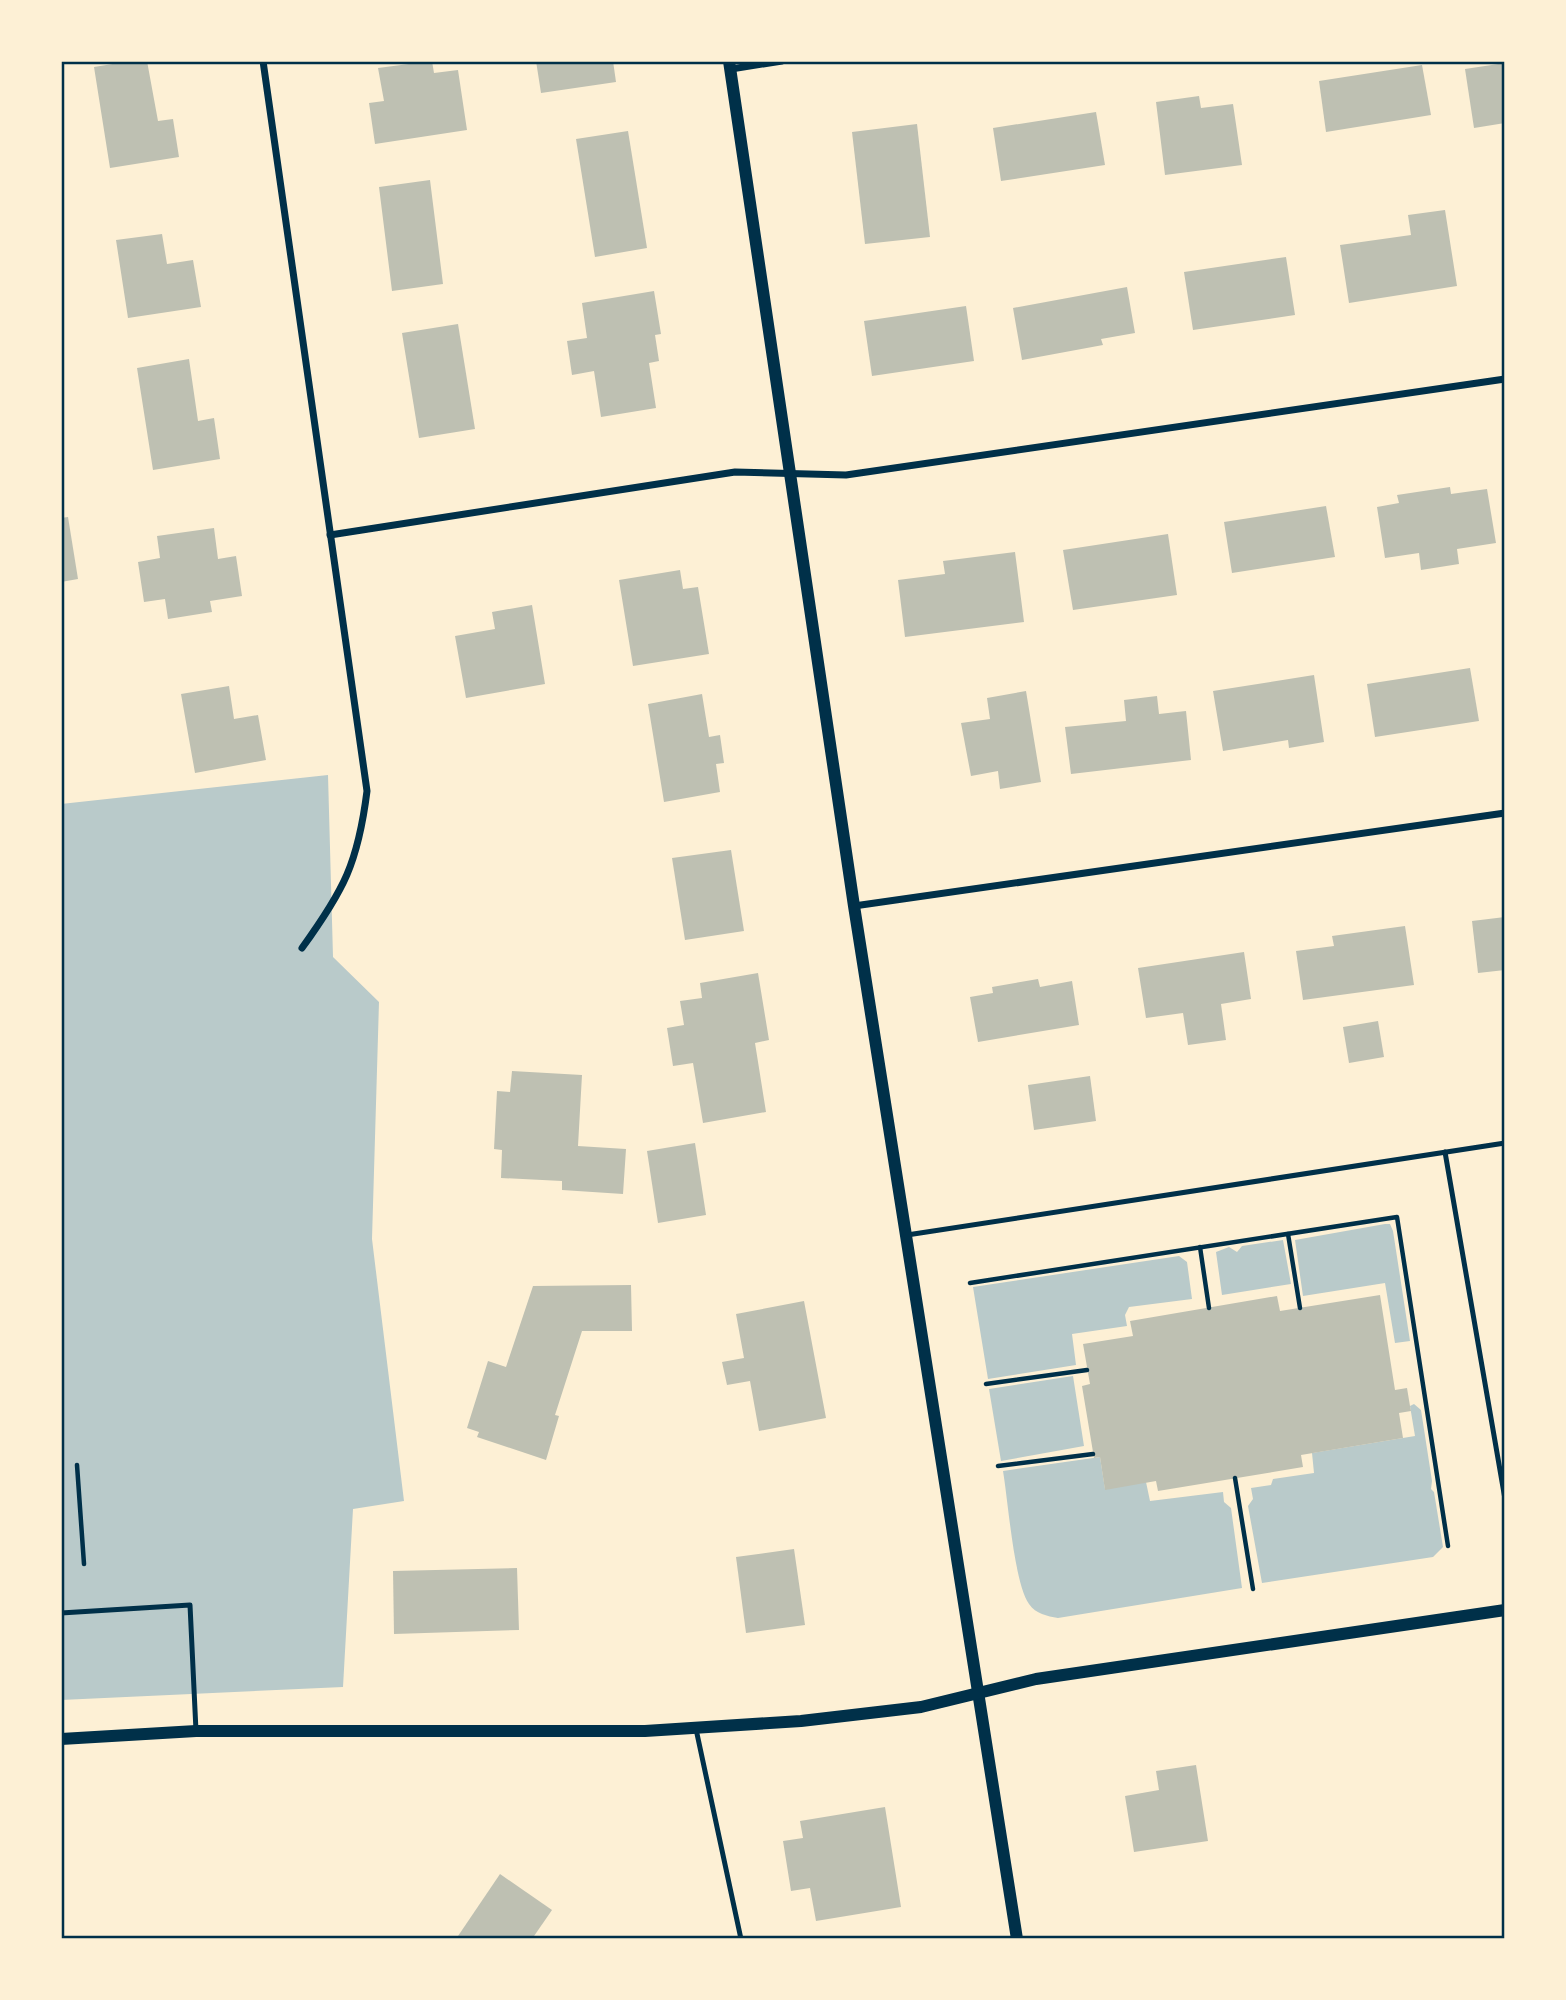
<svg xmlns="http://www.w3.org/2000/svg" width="1566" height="2000" viewBox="0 0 1566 2000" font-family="Rubik,sans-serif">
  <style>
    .green { fill: #b9caca }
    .building { fill: #bec0b2 }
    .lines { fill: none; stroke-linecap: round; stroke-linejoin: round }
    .path { stroke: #003049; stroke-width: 4.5 }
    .service { stroke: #003049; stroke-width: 5 }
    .minor { stroke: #003049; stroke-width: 7 }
    .tertiary { stroke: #003049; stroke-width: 12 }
    .neatline { fill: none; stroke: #003049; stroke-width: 2.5 }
  </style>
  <rect width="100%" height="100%" fill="#fdf0d5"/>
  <g class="green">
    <path d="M328 775 333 957 379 1002 372 1239 404 1501 353 1509 343 1687 61 1700V804Z"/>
    <path d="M1385 1224H1390L1393 1231 1410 1341 1395 1343 1385 1283 1303 1296 1295 1240Z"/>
    <path d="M1283 1240 1291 1284 1222 1295 1216 1252 1229 1247 1237 1252 1242 1246Z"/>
    <path d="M1179 1256 1187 1262 1192 1299 1129 1307 1125 1315 1127 1326 1072 1334 1076 1365 988 1379 973 1287Z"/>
    <path d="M1073 1376 1084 1446 1001 1461 989 1389Z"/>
    <path d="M1414 1404 1421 1410 1432 1481 1431 1489 1434 1492 1443 1547 1433 1557 1262 1583 1248 1506 1253 1499 1251 1488 1271 1485 1273 1479 1314 1473 1312 1453 1415 1436 1410 1406Z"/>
    <path d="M1100 1457 1105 1489 1146 1482 1150 1501 1223 1492 1224 1502 1231 1508 1242 1588 1058 1618C1047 1616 1036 1614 1029 1604 1014 1583 1008 1500 1003 1471Z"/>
  </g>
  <g class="building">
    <path d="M131 61H147L158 121 173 119 179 157 110 168 94 67Z"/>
    <path d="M432 61 434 73 458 70 467 130 375 144 369 103 384 101 378 68Z"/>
    <path d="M536 61H613L616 82 541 93Z"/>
    <path d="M1505 63V123L1474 128 1465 69Z"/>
    <path d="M1422 65 1431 115 1326 132 1319 81Z"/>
    <path d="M1199 96 1201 108 1233 104 1242 165 1165 175 1156 102Z"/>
    <path d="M1096 112 1105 165 1001 181 993 128Z"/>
    <path d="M917 124 930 237 865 244 852 132Z"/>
    <path d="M628 131 647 248 595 257 576 139Z"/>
    <path d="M430 180 443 284 392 291 379 187Z"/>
    <path d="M1445 210 1457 286 1349 303 1340 245 1411 235 1408 215Z"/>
    <path d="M162 234 167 264 193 260 201 307 128 318 116 240Z"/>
    <path d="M1286 257 1295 315 1193 330 1184 272Z"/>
    <path d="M1127 287 1135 333 1101 339 1103 345 1022 360 1013 308Z"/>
    <path d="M654 291 661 334 655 335 659 361 649 363 656 408 601 417 594 371 572 375 567 341 587 338 582 303Z"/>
    <path d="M966 306 974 361 872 376 864 321Z"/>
    <path d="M458 324 475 429 419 438 402 333Z"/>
    <path d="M189 359 198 421 214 418 220 459 153 470 137 368Z"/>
    <path d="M1450 487 1451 494 1487 489 1496 543 1457 549 1459 564 1421 570 1419 553 1385 558 1377 507 1399 503 1397 495Z"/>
    <path d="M1326 506 1335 557 1232 573 1224 522Z"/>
    <path d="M68 517 78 579 61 582V518Z"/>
    <path d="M214 528 218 559 236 556 242 596 210 601 212 612 168 619 165 599 144 602 138 562 160 558 157 536Z"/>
    <path d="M1168 534 1177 595 1073 610 1063 550Z"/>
    <path d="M1015 552 1024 622 905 637 898 580 945 574 943 561Z"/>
    <path d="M680 570 683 589 698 587 709 654 633 666 619 580Z"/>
    <path d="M532 605 545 684 466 698 455 636 495 629 492 612Z"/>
    <path d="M1470 668 1479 721 1375 737 1367 684Z"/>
    <path d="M1314 675 1324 742 1289 748 1288 740 1223 751 1213 691Z"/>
    <path d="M229 686 234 719 258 715 266 760 195 773 181 694Z"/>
    <path d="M1026 691 1041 782 1000 789 998 771 971 776 961 723 990 719 987 698Z"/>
    <path d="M702 694 709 737 720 735 724 763 716 764 720 792 664 802 648 704Z"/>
    <path d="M1157 696 1159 714 1186 711 1191 760 1071 774 1065 727 1126 721 1124 700Z"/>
    <path d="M731 850 744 931 685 940 672 858Z"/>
    <path d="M1505 917V970L1478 973 1472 921Z"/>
    <path d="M1405 926 1414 985 1303 1000 1296 951 1334 946 1332 936Z"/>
    <path d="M1244 952 1251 999 1221 1004 1226 1040 1188 1045 1183 1013 1146 1018 1138 968Z"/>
    <path d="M758 973 769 1040 755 1043 766 1112 703 1123 693 1063 673 1066 667 1028 684 1025 680 1001 702 998 700 983Z"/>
    <path d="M1038 979 1040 987 1072 981 1079 1025 978 1042 970 997 993 993 992 987Z"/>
    <path d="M1378 1021 1384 1057 1349 1063 1343 1027Z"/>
    <path d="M512 1071 582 1075 578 1146 626 1149 623 1194 562 1190V1181L501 1178 502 1150 494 1149 497 1091 510 1092Z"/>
    <path d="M1090 1076 1096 1121 1034 1130 1028 1085Z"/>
    <path d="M695 1143 706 1215 658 1223 647 1151Z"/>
    <path d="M631 1285 632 1331H582L555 1415 559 1416 546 1460 477 1437 479 1432 467 1428 488 1361 506 1367 533 1286Z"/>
    <path d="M1380 1295 1395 1390 1407 1388 1410 1406 1411 1411 1399 1413 1403 1438 1301 1455 1303 1467 1158 1491 1156 1481 1105 1490 1100 1457 1094 1458 1082 1386 1090 1384 1083 1344 1133 1336 1130 1321 1277 1296 1280 1311Z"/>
    <path d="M804 1301 826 1418 759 1431 750 1381 727 1385 722 1362 744 1358 736 1314Z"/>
    <path d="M794 1549 805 1625 746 1633 736 1557Z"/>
    <path d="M517 1568 519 1630 394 1634 393 1571Z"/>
    <path d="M1196 1765 1208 1841 1134 1852 1125 1796 1159 1790 1156 1771Z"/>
    <path d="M885 1807 901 1907 816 1921 810 1888 791 1891 783 1841 803 1838 800 1821Z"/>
    <path d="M500 1874 552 1910 532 1939H456Z"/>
  </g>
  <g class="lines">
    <g class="path">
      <path d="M1288 1234 1300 1308"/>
      <path d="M1200 1247 1209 1308"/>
      <path d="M970 1283 1397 1217 1448 1546"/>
      <path d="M986 1384 1087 1370"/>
      <path d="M77 1465 84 1564"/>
      <path d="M998 1466 1093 1454"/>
      <path d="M1235 1478 1253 1589"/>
    </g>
    <g class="service">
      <path d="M1445 1152 1505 1499"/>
      <path d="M907 1235 1505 1143"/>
      <path d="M61 1613 190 1605 196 1731"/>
      <path d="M696 1729 741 1939"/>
    </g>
    <g class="minor">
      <path d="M263 61 367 791C358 863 344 890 302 948"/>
      <path d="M731 69 782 61"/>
      <path d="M330 535 735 472 846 475 1505 379"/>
      <path d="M854 906 1505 813"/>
    </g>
    <g class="tertiary">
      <path d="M729 61 854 906 1017 1939"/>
      <path d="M61 1739 196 1731H645L801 1721 921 1707 1036 1679 1505 1610"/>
    </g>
  </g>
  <rect width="1566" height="2000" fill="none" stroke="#fdf0d5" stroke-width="126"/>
  <rect x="63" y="63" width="1440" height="1874" class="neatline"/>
</svg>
